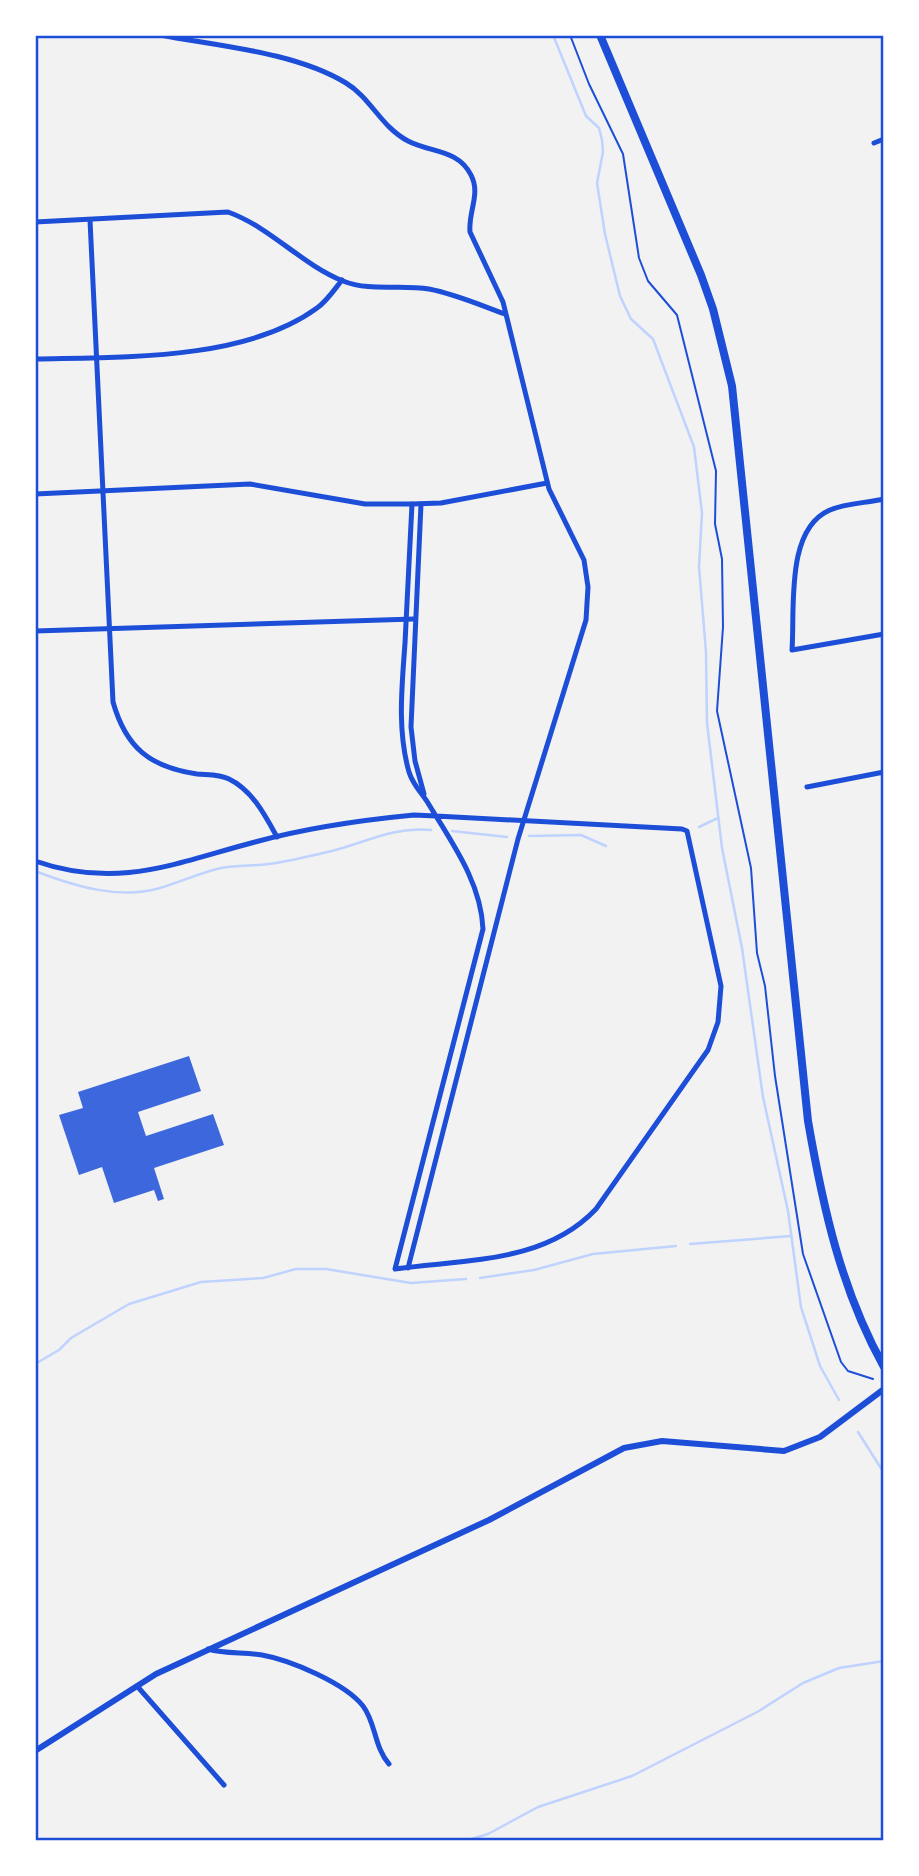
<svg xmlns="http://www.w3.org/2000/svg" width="919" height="1876" viewBox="0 0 919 1876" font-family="'Roboto Condensed',sans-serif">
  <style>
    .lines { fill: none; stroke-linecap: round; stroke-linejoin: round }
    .stream { stroke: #bfd3fe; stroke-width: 2.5 }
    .building { fill: #3d67dc }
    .path { stroke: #1d4ed8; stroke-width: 2 }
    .minor { stroke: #1d4ed8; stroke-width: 5 }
    .tertiary { stroke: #1d4ed8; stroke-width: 6 }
    .primary { stroke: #1d4ed8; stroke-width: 8 }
    .neatline { fill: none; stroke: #1d4ed8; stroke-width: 2.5 }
  </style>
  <rect width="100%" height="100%" fill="#f2f2f2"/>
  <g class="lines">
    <g class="stream">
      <path d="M553 35 586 116 599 128 602 140 603 152 597 183 605 234 620 296 631 319 653 339 694 447 702 513 699 567 706 652 707 723 722 848 742 948 763 1097 788 1211 801 1307 820 1366 839 1400"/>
      <path d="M699 827 718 818"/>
      <path d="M452 831 507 837"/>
      <path d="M529 836 581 835 606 846"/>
      <path d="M35 871C74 886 119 900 160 888 181 882 199 873 221 868 237 865 253 866 269 864 291 861 311 856 332 851 366 842 396 826 431 830"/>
      <path d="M690 1244 791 1236"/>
      <path d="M480 1278 534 1270 593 1254 676 1246"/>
      <path d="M35 1364 59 1350 71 1338 129 1304 201 1282 263 1278 296 1269H326L411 1283 466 1279"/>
      <path d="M858 1432 884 1473"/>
      <path d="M465 1841 488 1834 538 1807 632 1776 759 1711 803 1683 839 1668 884 1661"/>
    </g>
  </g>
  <path class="building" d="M189 1056 201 1091 138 1112 146 1136 213 1114 224 1145 154 1168 164 1199 158 1201 154 1190 114 1203 102 1167 79 1175 59 1115 83 1108 78 1092Z"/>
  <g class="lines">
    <path class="path" d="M570 35 589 84 623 154 639 258 648 281 677 315 716 471 715 524 722 559 723 627 717 711 751 868 757 953 765 986 775 1076 803 1254 841 1362 848 1371 873 1379"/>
    <g class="minor">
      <path d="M160 35C218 46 295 52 346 83 371 98 381 127 408 141 431 153 458 149 471 175 481 194 468 212 470 232L503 302 549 489 584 560 588 587 586 620 518 839 408 1268"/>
      <path d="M874 143 884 139"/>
      <path d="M90 220 113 702C126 748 150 767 197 774 208 775 219 774 229 779 252 790 265 815 277 837"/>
      <path d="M35 222 228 212C270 227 301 264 343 281 371 292 400 284 429 289 455 294 480 305 505 314"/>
      <path d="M35 359C120 357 245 361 317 308 327 301 334 290 342 280"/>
      <path d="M35 494 250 484 365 504H412L441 503 547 483"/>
      <path d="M884 499C867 503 846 503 830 510 785 529 795 609 792 650L884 634"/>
      <path d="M421 504 411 727 415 761 424 794"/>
      <path d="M35 631 414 619"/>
      <path d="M807 787 884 772"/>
      <path d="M35 861C118 890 175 863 255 842 306 828 362 820 414 815L436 816 682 829 687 831 721 986 718 1022 708 1050 596 1209C544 1264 465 1259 395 1269L483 929C481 882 452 843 428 803 421 792 413 785 409 772 397 730 402 686 405 643 407 597 410 551 412 504"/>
      <path d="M208 1649C225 1654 244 1652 262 1655 290 1660 345 1683 363 1706 376 1723 374 1747 389 1764"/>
      <path d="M137 1686 224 1785"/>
    </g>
    <path class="tertiary" d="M35 1751 156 1674 489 1520 624 1448 662 1441 784 1451 820 1437 884 1389"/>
    <path class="primary" d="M600 35 701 275 713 309 732 386 808 1121C823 1207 841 1290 884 1367"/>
  </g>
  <rect width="919" height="1876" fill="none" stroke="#ffffff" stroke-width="74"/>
  <rect x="37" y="37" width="845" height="1802" class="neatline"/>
</svg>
